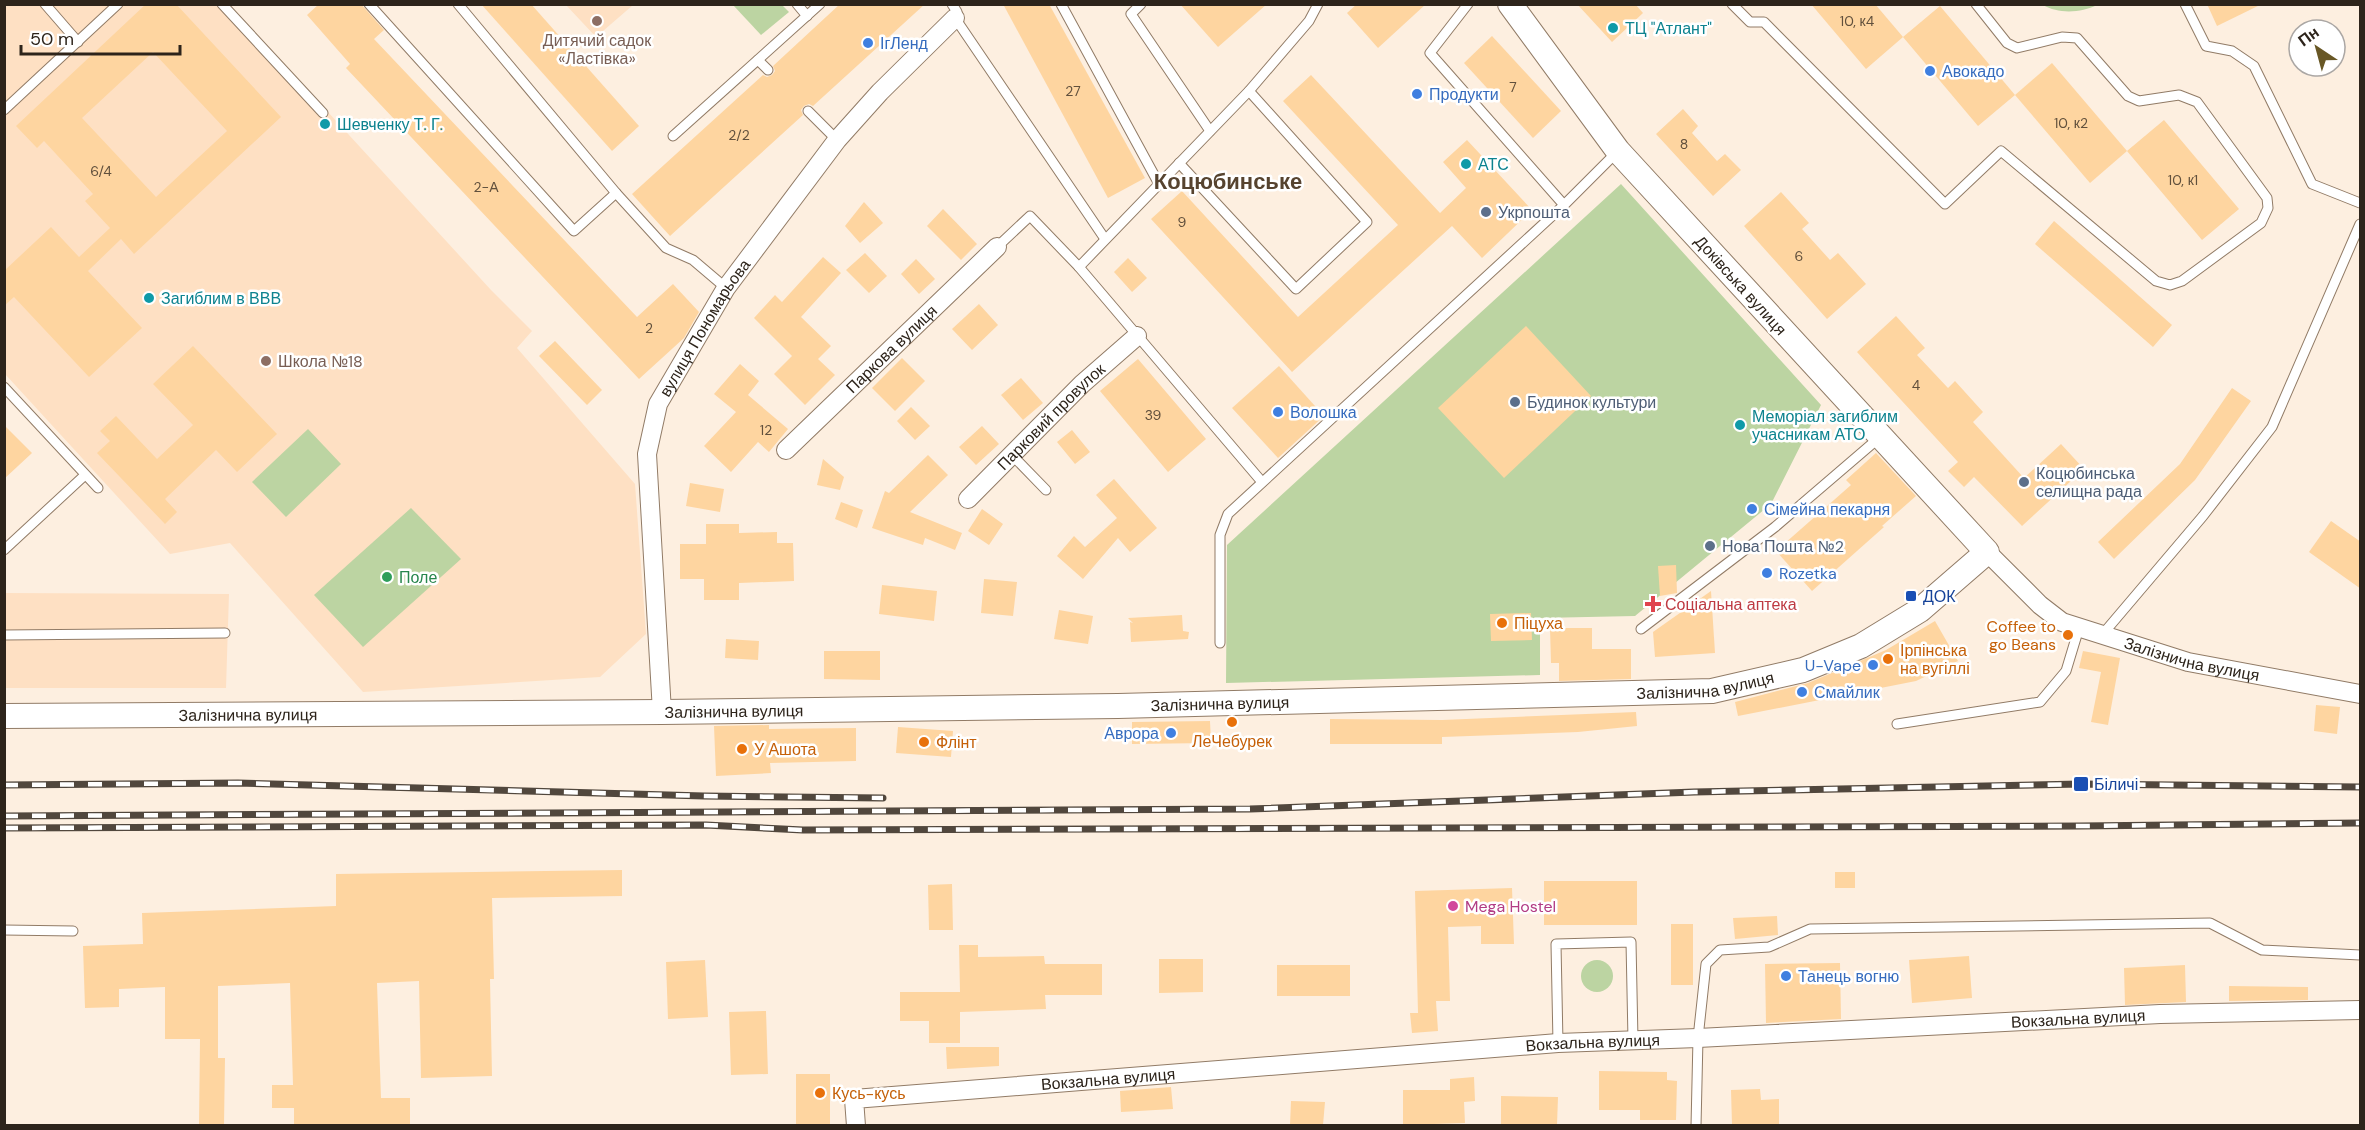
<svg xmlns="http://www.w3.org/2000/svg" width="2365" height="1130" viewBox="0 0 2365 1130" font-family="'DM Sans',sans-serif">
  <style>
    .built { fill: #fee0c3 }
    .green { fill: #bcd4a2 }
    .building { fill: #fed5a0; fill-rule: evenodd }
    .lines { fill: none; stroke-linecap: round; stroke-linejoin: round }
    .lane-casing { stroke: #917b66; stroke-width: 11 }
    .street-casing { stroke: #917b66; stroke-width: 20 }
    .secondary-casing { stroke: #917b66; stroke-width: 26 }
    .lane { stroke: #fff; stroke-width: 9 }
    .street { stroke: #fff; stroke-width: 18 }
    .secondary { stroke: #fff; stroke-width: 24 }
    .rail-casing { stroke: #51473d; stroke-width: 7 }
    .rail { stroke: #fff; stroke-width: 4.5; stroke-dasharray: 14; stroke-linecap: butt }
    .education-dot { fill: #8d6e63; stroke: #fff; stroke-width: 2 }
    .culture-dot { fill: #0f9aa8; stroke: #fff; stroke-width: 2 }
    .shop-dot { fill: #3f7fe0; stroke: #fff; stroke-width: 2 }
    .service-dot { fill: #5c6f8a; stroke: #fff; stroke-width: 2 }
    .leisure-dot { fill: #2e9e5b; stroke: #fff; stroke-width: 2 }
    .transit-dot { fill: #1a4fb4; stroke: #fff; stroke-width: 2 }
    .health-dot { fill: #e0444e; stroke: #fff; stroke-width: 2 }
    .food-dot { fill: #e8710a; stroke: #fff; stroke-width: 2 }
    .hotel-dot { fill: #d1479c; stroke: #fff; stroke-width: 2 }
    .labels { text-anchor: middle; stroke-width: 5; stroke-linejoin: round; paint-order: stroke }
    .number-label { font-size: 14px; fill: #61503c }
    .culture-label { font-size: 16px; fill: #0d838f; stroke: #fff; text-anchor: start }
    .education-label { font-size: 16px; fill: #785e54; stroke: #fff }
    .shop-label { font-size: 16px; fill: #366cbe; stroke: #fff; text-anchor: start }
    .service-label { font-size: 16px; fill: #4e5e75; stroke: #fff; text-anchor: start }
    .street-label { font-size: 16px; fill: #2d241b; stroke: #fff }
    .leisure-label { font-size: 16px; fill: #27864d; stroke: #fff; text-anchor: start }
    .transit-label { font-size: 16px; fill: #164399; stroke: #fff; text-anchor: start }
    .health-label { font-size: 16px; fill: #be3a42; stroke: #fff; text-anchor: start }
    .food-label { font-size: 16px; fill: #c56008; stroke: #fff; text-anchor: start }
    .hotel-label { font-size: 16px; fill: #b23c85; stroke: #fff; text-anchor: start }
    .district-label { font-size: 22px; font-weight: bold; fill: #56432f; stroke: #fff }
  </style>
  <rect width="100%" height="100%" fill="#fdefe0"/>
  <g class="built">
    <path d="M5 5H230L491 290 532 331 517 348 635 484 646 634 600 677 363 692 230 543 170 554 5 374Z"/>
    <path d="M566 5H633L596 37Z"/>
    <path d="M5 593 229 594 226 688H5Z"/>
  </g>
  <g class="green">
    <path d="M733 5H782L789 12 761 35Z"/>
    <path d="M2043 5H2097C2081 13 2058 14 2043 5Z"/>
    <path d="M1621 184 1821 405 1771 504 1635 616 1540 618V675L1226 683 1227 545Z"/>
    <path d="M308 429 341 464 286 517 252 482Z"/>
    <path d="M411 508 461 559 363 647 314 595Z"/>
    <circle cx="1597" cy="976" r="16"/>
  </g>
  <g class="building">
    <path d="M146 4H176L281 117 134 254 121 239 88 271 142 328 89 377 14 297 4 306V271L51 227 79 257 110 228 85 201 93 194 44 141 37 148 16 126ZM153 52 227 131 156 197 82 118Z"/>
    <path d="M319 4H361L384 30 374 39 637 317 673 284 699 312 684 338 639 379 346 68 350 64 307 15Z"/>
    <path d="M481 4H531L639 126 612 151Z"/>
    <path d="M840 4H925L813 106 809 104 804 106 801 110 803 115 670 236 632 194 763 75 767 77 772 75 775 71 773 66Z"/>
    <path d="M1003 4H1049L1145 178 1108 198Z"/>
    <path d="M1180 4H1267L1218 47Z"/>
    <path d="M1357 4H1426L1378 48 1347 13Z"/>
    <path d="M1577 4H1635L1643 13 1612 42Z"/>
    <path d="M1811 4H1875L1903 37 1866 69Z"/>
    <path d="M2207 4H2262L2217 26Z"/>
    <path d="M1940 6 2015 95 1978 126 1903 37Z"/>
    <path d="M1492 36 1561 111 1533 138 1464 63Z"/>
    <path d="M2052 63 2127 151 2090 183 2015 95Z"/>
    <path d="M1311 75 1440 213 1466 188 1443 162 1467 140 1532 210 1482 258 1452 226 1292 372 1151 219 1182 191 1298 317 1398 225 1283 101Z"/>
    <path d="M1683 109 1698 126 1692 133 1717 161 1725 154 1741 170 1713 196 1656 134Z"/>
    <path d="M2164 120 2239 209 2202 240 2127 151Z"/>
    <path d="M1781 192 1809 223 1802 229 1830 260 1838 253 1866 284 1827 319 1744 226Z"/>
    <path d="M864 202 883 223 860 243 845 226Z"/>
    <path d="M943 209 977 244 961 260 927 226Z"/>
    <path d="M2054 221 2172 325 2153 347 2035 244Z"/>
    <path d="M865 253 887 276 869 293 846 270Z"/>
    <path d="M823 257 841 273 801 317 831 346 818 359 835 375 805 405 774 374 792 356 754 318 775 295 782 302Z"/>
    <path d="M1128 258 1147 278 1132 292 1114 272Z"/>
    <path d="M916 259 935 279 919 294 901 274Z"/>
    <path d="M979 304 998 325 972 350 952 329Z"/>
    <path d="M1896 316 1925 348 1917 355 1948 388 1955 381 1983 412 1973 422 2024 478 2061 444 2084 469 2022 526 1974 477 1964 487 1948 471 1958 462 1857 352Z"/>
    <path d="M1526 326 1591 396 1504 478 1438 408Z"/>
    <path d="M555 341 602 390 587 405 539 356Z"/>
    <path d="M193 346 277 434 237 472 216 450 165 499 177 512 165 524 97 453 110 441 100 431 116 416 157 459 193 425 153 384Z"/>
    <path d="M902 358 925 381 895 411 872 388Z"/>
    <path d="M1138 359 1206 439 1168 472 1100 391Z"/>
    <path d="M740 364 759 381 748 395 788 429 769 452 758 442 731 472 704 446 736 412 714 394Z"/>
    <path d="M1279 366 1324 416 1278 458 1232 408Z"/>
    <path d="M1021 378 1043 403 1023 420 1001 395Z"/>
    <path d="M2232 388 2251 401 2195 480 2114 559 2098 542 2180 464Z"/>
    <path d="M911 407 930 426 915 440 897 421Z"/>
    <path d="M4 425 32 453 4 479Z"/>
    <path d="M982 426 999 444 976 465 959 447Z"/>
    <path d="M1072 430 1090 452 1075 464 1057 442Z"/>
    <path d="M1876 453 1916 496 1882 526 1884 527 1812 591 1776 551 1851 485 1846 480Z"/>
    <path d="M928 455 948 475 910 512 962 533 955 550 925 538 923 545 872 528 885 491 889 493Z"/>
    <path d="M823 459 844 477 840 490 817 485Z"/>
    <path d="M1114 479 1157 528 1130 552 1118 538 1083 579 1057 556 1074 536 1085 547 1117 518 1096 495Z"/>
    <path d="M690 483 724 489 720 512 686 506Z"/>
    <path d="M841 502 863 510 857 528 835 519Z"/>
    <path d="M982 509 1003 524 989 545 968 531Z"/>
    <path d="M2331 521 2361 542V589L2309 552Z"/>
    <path d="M706 524H739V533L777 532V543H793L794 581 739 583V600H704V579H680V544H706Z"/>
    <path d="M1676 565 1677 593 1660 596 1658 566Z"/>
    <path d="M984 579 1017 582 1013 616 981 613Z"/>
    <path d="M882 585 937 591 934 621 879 614Z"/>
    <path d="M1711 591 1715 653 1655 657 1653 632Z"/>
    <path d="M1059 610 1093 616 1088 644 1054 639Z"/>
    <path d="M1531 613 1532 640 1491 641 1490 614Z"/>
    <path d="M1182 615 1183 631 1189 632 1188 639 1131 642 1130 622 1133 623 1128 618Z"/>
    <path d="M1935 621 1958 661 1916 681 1738 716 1735 702 1808 683 1886 650Z"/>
    <path d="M1550 628H1592V649H1631V679L1559 681V663H1551Z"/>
    <path d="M726 639 759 641 758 660 725 658Z"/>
    <path d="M824 651H880V680L824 679Z"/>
    <path d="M2083 651 2120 658 2108 725 2091 722 2101 672 2079 668Z"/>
    <path d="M2316 705 2340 707 2337 734 2314 731Z"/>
    <path d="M1636 712 1637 726 1578 732 1442 737V744H1330V719L1442 720Z"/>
    <path d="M1210 721 1211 743 1132 744V722Z"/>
    <path d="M769 725V729L856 728V761L770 763 771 773 716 776 714 726Z"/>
    <path d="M898 727 953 731 951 757 896 753Z"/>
    <path d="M622 870V896L492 898 494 979H490L492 1076 421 1078 419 981 377 983 381 1098H410V1125H294V1108H272V1085H293L290 983 218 986V1058H225L224 1125H199L200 1039H165V987L119 989V1007L85 1008 83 946 143 944 142 913 336 906V874Z"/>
    <rect x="1835" y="872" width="20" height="16"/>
    <rect x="1544" y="881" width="93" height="44"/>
    <path d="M952 884 953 930H929L928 885Z"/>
    <path d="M1512 888 1514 944H1481V926L1448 927 1450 1001H1436L1438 1031 1412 1033 1410 1013H1418L1415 891Z"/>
    <path d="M1777 916 1778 935 1735 939 1733 918Z"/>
    <rect x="1671" y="924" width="22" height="61"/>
    <path d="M959 945H978V957L1044 956 1045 964H1102V995H1045L1046 1009 960 1012V1043H929V1021H900V992H960Z"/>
    <path d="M1969 956 1972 998 1912 1003 1909 960Z"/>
    <path d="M1159 959H1203V992L1159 993Z"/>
    <path d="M705 960 708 1017 668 1019 666 962Z"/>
    <path d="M1840 963 1841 1019 1766 1023 1765 964Z"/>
    <rect x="1277" y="965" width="73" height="31"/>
    <path d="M2185 965 2186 1002 2125 1005 2124 968Z"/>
    <path d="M2229 986 2308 987V1000L2229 1001Z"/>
    <path d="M766 1011 768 1074 731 1075 729 1012Z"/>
    <path d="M946 1047H999V1066L947 1069Z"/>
    <path d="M1599 1071 1667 1072V1080L1677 1081 1676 1120H1640V1110H1599Z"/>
    <rect x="796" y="1074" width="34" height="51"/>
    <path d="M1474 1077 1475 1101 1464 1102 1465 1123 1403 1125V1090H1450V1079Z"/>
    <path d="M1171 1087 1173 1109 1121 1112 1120 1091Z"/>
    <path d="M1760 1089 1761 1100 1779 1099V1125H1732L1731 1090Z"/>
    <path d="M1501 1096 1558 1097 1557 1125H1501Z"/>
    <path d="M1291 1101 1325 1102 1323 1125H1290Z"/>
  </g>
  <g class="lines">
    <defs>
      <g id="lane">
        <path d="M45 4 78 42"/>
        <path d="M222 4 323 113"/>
        <path d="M369 4 574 231 616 193"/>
        <path d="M458 4 616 193 666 248 693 260 726 288"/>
        <path d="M797 4 807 16"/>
        <path d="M952 4 957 12 955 18 1105 239"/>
        <path d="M1061 4 1159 184"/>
        <path d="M1141 4 1131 14 1210 131"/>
        <path d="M1468 4 1430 53 1564 205"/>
        <path d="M1732 4 1750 22H1764L1945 204 2001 151 2156 281 2170 285 2182 281 2261 223 2268 208 2267 198 2197 102 2179 95 2139 101 2128 96 2077 38 2062 37 2017 48 2007 43 1976 4"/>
        <path d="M2185 4 2206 46 2232 51 2254 66 2312 184 2360 203"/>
        <path d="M758 60 768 70"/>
        <path d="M4 110 118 4"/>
        <path d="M808 111 837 140"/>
        <path d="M673 136 820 4"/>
        <path d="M1179 163 1296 289 1367 222 1249 91"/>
        <path d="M997 247 1030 216 1079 267"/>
        <path d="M4 387 98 488"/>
        <path d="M1012 455 1046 490"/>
        <path d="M1262 482 1079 267 1249 91 1309 21 1318 4"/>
        <path d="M4 550 85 475"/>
        <path d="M1641 629 1775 527 1880 437"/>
        <path d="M4 635 225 633"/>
        <path d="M2102 635 2203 516 2272 427 2360 224"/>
        <path d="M1220 643V535L1228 514 1564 205 1617 152"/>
        <path d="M1897 724 2040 702 2066 671 2079 628"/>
        <path d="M4 930 73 931"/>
        <path d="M1558 1043 1556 944 1631 942 1633 1040"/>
        <path d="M1696 1126 1698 1038 1706 964 1720 950 1769 947 1810 929 2210 923 2262 950 2360 955"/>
      </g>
      <g id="street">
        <path id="s1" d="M786 450 997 247"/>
        <path id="s2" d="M968 499 1082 384 1137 336"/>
        <path id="s3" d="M1987 552 2040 605 2062 622 2188 662 2360 694"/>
        <path id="s4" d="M662 712 647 454 658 404 726 288 837 140 880 92 955 18"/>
        <path id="s5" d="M856 1126 854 1099 1558 1043 1698 1038 2160 1014 2360 1010"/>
      </g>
      <g id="secondary">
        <path id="s6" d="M4 716 662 712 1118 706 1712 691 1803 670 1861 646 1920 610 1987 552 1618 151 1510 4"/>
      </g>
    </defs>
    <use href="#lane" class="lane-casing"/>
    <use href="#street" class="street-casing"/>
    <use href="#secondary" class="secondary-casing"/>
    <use href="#lane" class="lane"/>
    <use href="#street" class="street"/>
    <use href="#secondary" class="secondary"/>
    <defs>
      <g id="rail">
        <path d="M4 785 238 783 704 796 883 798"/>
        <path d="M4 816 1250 809 1694 792 2081 784 2360 787"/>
        <path d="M4 828 706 825 803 830 2080 826 2360 823"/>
      </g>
    </defs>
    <use href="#rail" class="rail-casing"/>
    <use href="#rail" class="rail"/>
  </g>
  <g class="education-dot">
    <circle cx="597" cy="21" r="6"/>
    <circle cx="266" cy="361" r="6"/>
  </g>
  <g class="culture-dot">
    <circle cx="1613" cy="28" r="6"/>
    <circle cx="325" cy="124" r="6"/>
    <circle cx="1466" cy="164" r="6"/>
    <circle cx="149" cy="298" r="6"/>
    <circle cx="1740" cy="425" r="6"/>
  </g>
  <g class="shop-dot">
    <circle cx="868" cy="43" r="6"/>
    <circle cx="1930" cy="71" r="6"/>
    <circle cx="1417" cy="94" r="6"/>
    <circle cx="1278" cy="412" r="6"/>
    <circle cx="1752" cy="509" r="6"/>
    <circle cx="1767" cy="573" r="6"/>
    <circle cx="1873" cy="665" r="6"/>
    <circle cx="1802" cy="692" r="6"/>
    <circle cx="1171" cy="733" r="6"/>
    <circle cx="1786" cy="976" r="6"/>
  </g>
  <g class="service-dot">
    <circle cx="1486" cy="212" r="6"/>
    <circle cx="1515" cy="402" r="6"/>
    <circle cx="2024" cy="482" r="6"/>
    <circle cx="1710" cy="546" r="6"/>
  </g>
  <circle class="leisure-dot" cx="387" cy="577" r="6"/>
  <g class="transit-dot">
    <rect x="1905" y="590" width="12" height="12" rx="3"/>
    <rect x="2073" y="776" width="16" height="16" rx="3"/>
  </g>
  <path class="health-dot" d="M1650 595h6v6h6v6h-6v6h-6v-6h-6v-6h6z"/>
  <g class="food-dot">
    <circle cx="1502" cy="623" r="6"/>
    <circle cx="2068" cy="635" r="6"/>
    <circle cx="1888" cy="659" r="6"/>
    <circle cx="1232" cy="722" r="6"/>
    <circle cx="924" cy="742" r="6"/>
    <circle cx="742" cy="749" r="6"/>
    <circle cx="820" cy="1093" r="6"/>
  </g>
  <circle class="hotel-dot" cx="1453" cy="906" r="6"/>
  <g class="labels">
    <g class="number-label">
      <text x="1857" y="26">10, к4</text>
      <text x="1513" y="92">7</text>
      <text x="1073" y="96">27</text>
      <text x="2071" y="128">10, к2</text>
      <text x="739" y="140">2/2</text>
      <text x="1684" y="149">8</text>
      <text x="101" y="176">6/4</text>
      <text x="2183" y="185">10, к1</text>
      <text x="486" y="192">2-А</text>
      <text x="1182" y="227">9</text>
      <text x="1799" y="261">6</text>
      <text x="649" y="333">2</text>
      <text x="1916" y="390">4</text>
      <text x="1153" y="420">39</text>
      <text x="766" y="435">12</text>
    </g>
    <g class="culture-label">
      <text x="1625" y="34">ТЦ "Атлант"</text>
      <text x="337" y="130">Шевченку Т. Г.</text>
      <text x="1478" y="170">АТС</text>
      <text x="161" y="304">Загиблим в ВВВ</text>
      <text x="1752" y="422">Меморіал загиблим<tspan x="1752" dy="18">учасникам АТО</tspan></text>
    </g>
    <g class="education-label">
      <text x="597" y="46">Дитячий садок<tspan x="597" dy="18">«Ластівка»</tspan></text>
      <text x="278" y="367" text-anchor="start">Школа №18</text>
    </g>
    <g class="shop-label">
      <text x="880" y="49">ІгЛенд</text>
      <text x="1942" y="77">Авокадо</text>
      <text x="1429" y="100">Продукти</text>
      <text x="1290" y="418">Волошка</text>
      <text x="1764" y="515">Сімейна пекарня</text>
      <text x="1779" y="579">Rozetka</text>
      <text x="1861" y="671" text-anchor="end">U-Vape</text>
      <text x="1814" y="698">Смайлик</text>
      <text x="1159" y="739" text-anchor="end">Аврора</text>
      <text x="1798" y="982">Танець вогню</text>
    </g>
    <g class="service-label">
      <text x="1498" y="218">Укрпошта</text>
      <text x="1527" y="408">Будинок культури</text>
      <text x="2036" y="479">Коцюбинська<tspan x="2036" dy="18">селищна рада</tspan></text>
      <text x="1722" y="552">Нова Пошта №2</text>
    </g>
    <g class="street-label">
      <text transform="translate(1741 285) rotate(48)" y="6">Доківська вулиця</text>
      <text dy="6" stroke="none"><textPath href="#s4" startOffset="399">вулиця Пономарьова</textPath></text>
      <text dy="6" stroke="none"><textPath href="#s1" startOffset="146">Паркова вулиця</textPath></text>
      <text dy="6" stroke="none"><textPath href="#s2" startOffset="117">Парковий провулок</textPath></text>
      <text dy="6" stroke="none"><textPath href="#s3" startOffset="238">Залізнична вулиця</textPath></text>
      <text dy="6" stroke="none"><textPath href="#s6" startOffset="1702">Залізнична вулиця</textPath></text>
      <text dy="6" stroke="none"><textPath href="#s6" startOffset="1216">Залізнична вулиця</textPath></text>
      <text dy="6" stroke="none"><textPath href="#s6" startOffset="730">Залізнична вулиця</textPath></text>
      <text dy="6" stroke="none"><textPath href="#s6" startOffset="244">Залізнична вулиця</textPath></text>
      <text dy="6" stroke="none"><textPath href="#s5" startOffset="1254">Вокзальна вулиця</textPath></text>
      <text dy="6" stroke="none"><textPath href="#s5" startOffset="768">Вокзальна вулиця</textPath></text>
      <text dy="6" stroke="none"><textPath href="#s5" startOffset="282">Вокзальна вулиця</textPath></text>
    </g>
    <g class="leisure-label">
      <text x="399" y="583">Поле</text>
    </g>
    <g class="transit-label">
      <text x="1923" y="602">ДОК</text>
      <text x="2094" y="790">Біличі</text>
    </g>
    <g class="health-label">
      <text x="1665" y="610">Соціальна аптека</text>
    </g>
    <g class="food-label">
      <text x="1514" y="629">Піцуха</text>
      <text x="2056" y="632" text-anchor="end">Coffee to<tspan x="2056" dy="18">go Beans</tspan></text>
      <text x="1900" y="656">Ірпінська<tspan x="1900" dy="18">на вугіллі</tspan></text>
      <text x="1232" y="747" text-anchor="middle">ЛеЧебурек</text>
      <text x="936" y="748">Флінт</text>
      <text x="754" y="755">У Ашота</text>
      <text x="832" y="1099">Кусь-кусь</text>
    </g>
    <g class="hotel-label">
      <text x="1465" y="912">Mega Hostel</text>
    </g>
    <g class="district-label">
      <text x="1228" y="189">Коцюбинське</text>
    </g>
  </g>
  <rect width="2365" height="1130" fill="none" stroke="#2d241b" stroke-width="12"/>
  <g transform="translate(2317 48) rotate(324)"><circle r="28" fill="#ffffff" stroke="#aba7a4" stroke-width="1.5"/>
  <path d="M0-4.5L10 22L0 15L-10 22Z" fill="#685725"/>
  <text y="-9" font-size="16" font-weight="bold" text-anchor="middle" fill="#2d241b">Пн</text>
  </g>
  <path d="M21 45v9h159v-9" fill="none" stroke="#2d241b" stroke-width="3"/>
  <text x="30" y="45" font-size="18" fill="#2d241b" stroke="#ffffff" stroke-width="4.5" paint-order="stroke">50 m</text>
</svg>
